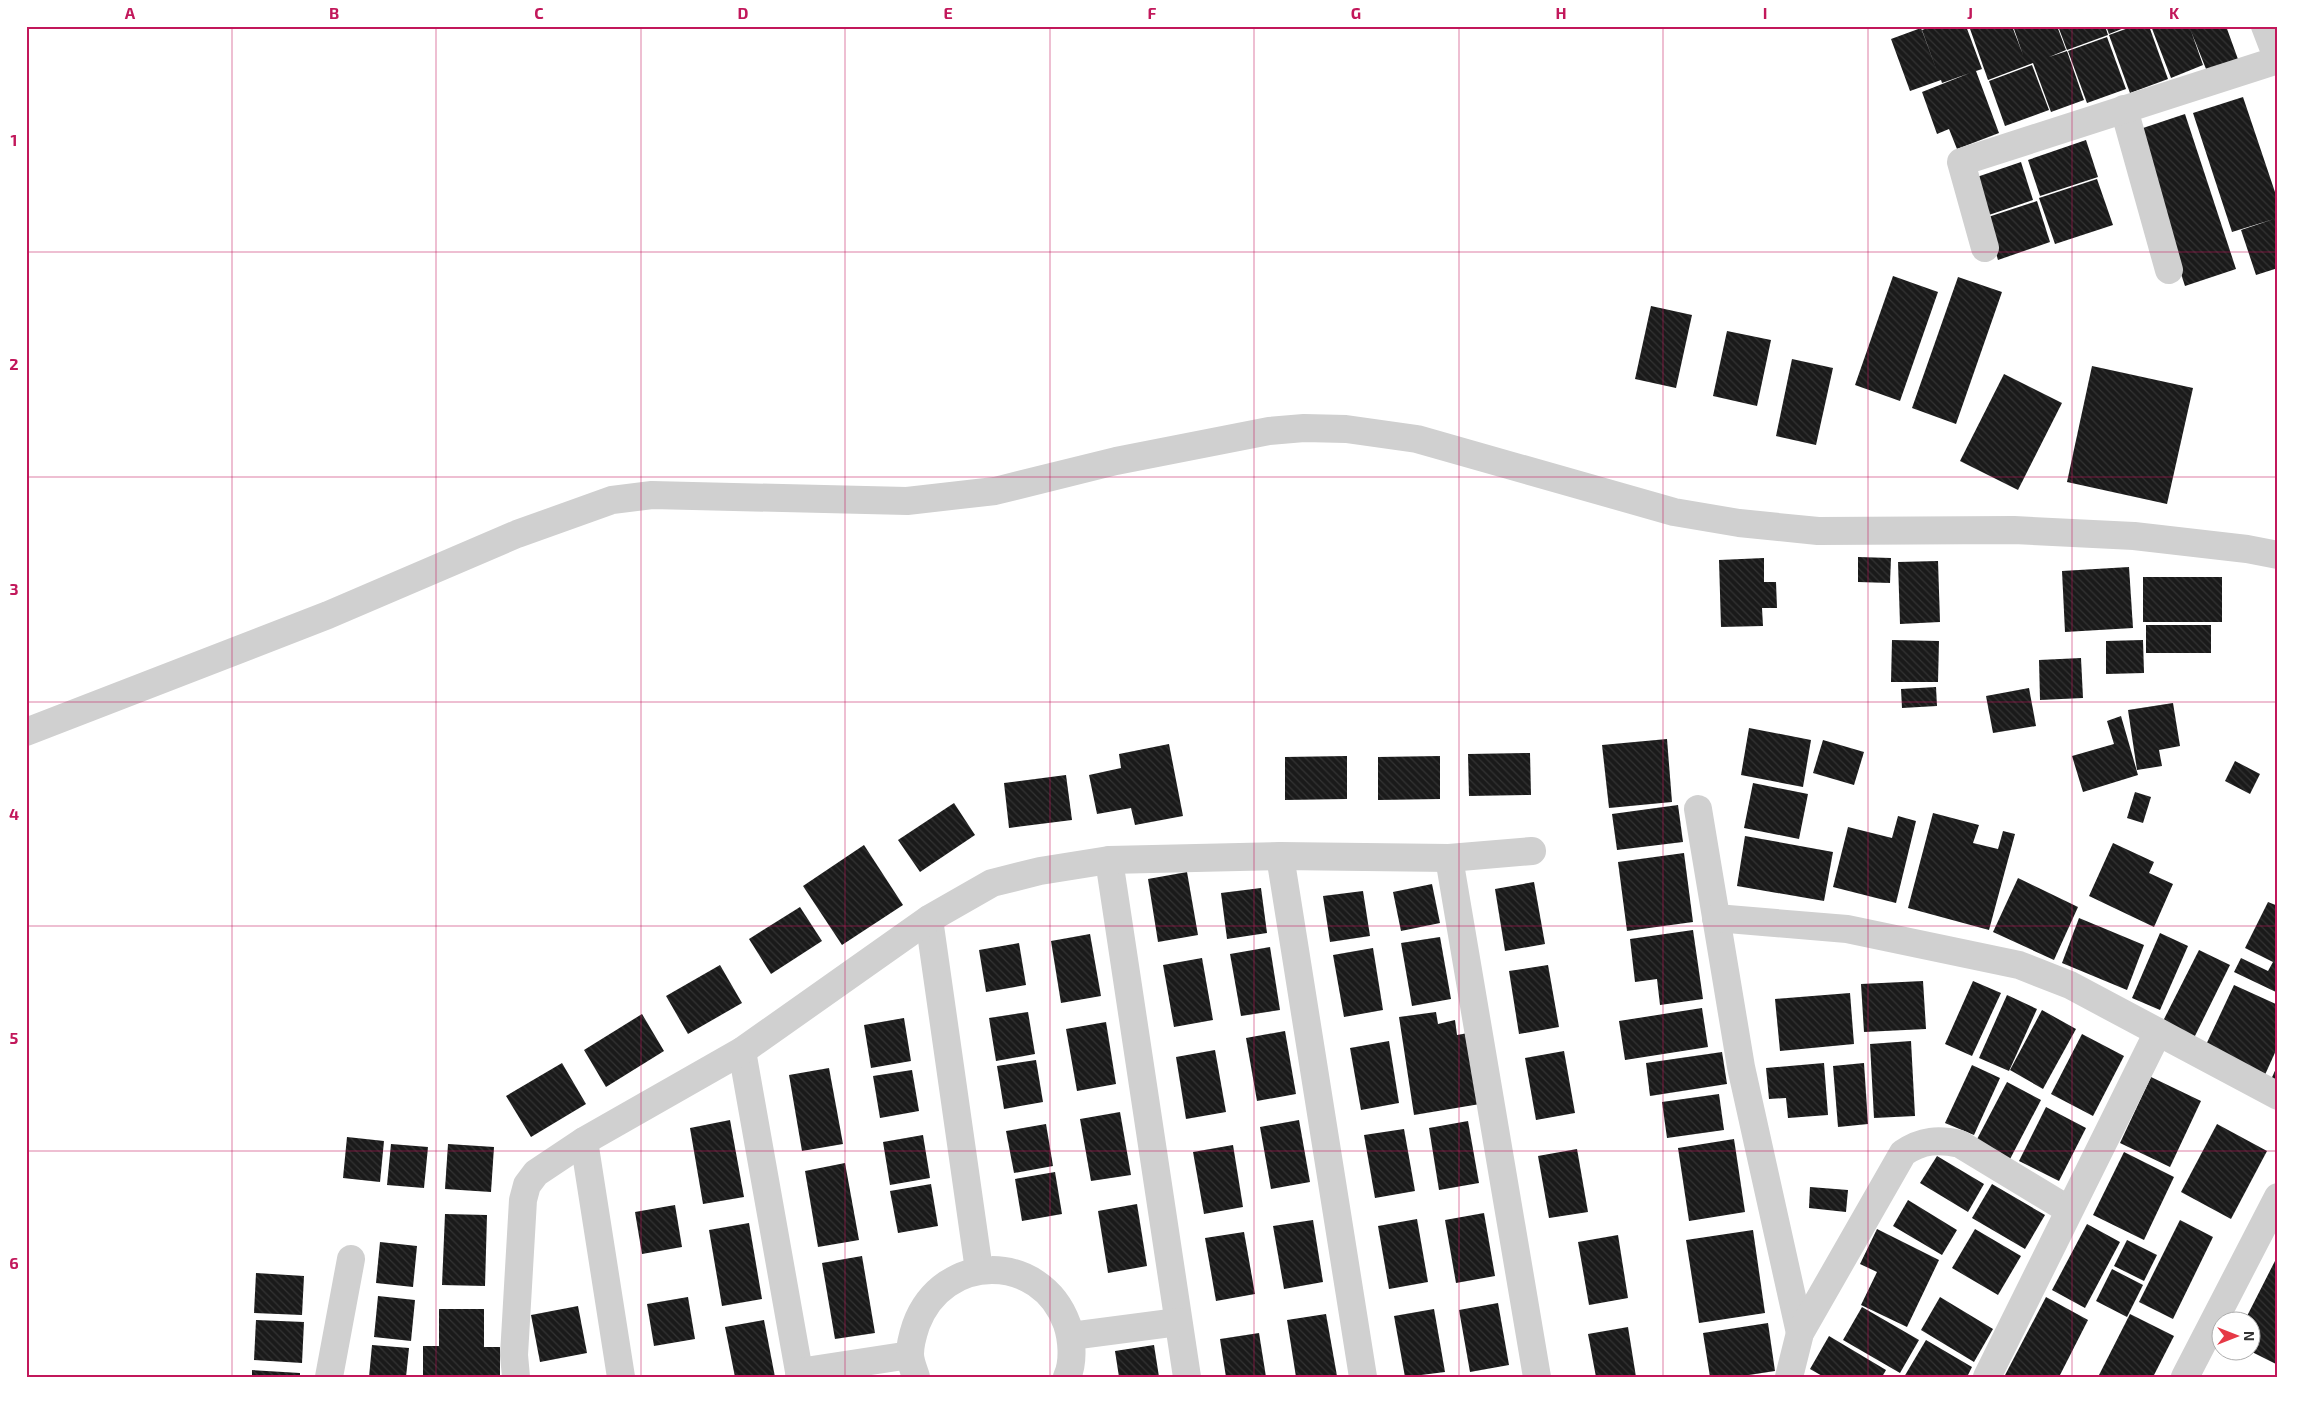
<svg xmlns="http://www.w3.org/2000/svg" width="2304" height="1403" viewBox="0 0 2304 1403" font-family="'Exo 2',sans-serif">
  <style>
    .building { fill: url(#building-back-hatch) }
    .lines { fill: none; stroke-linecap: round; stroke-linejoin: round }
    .minor { stroke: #d0d0d0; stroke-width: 28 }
    .grid { fill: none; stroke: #c2185b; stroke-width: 1; stroke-opacity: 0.55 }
    .neatline { fill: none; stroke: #c2185b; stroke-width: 2 }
    .grid-label { font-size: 16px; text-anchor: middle; font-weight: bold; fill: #c2185b }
  </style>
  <defs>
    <pattern id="building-back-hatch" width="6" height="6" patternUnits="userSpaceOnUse" patternTransform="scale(1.25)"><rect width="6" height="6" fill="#1a1a1a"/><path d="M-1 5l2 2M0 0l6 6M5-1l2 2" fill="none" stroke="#333"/></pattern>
  </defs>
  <rect width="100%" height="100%" fill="#fff"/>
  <g class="building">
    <path d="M1933 26H1966L1982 69 1976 71 1999 133 1957 149 1949 129 1937 134 1922 92 1970 73 1942 83 1941 80 1910 91 1891 39 1921 28 1937 71 1922 30Z"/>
    <path d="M1969 26H2012L2023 55 2013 26H2057L2066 50 2049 57 2067 51 2084 100 2051 112 2033 63 1988 80Z"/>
    <path d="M2058 26H2105L2108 35 2067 50Z"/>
    <path d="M2106 26H2129L2109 34Z"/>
    <path d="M2134 26H2149L2168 79 2130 93 2109 35Z"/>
    <path d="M2151 26H2226L2239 62 2208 74 2191 31 2203 65 2171 78Z"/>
    <path d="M2107 37 2126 89 2087 103 2068 51Z"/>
    <path d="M2032 65 2049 110 2005 126 1989 81Z"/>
    <path d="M2243 97 2278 201V268L2256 275 2241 230 2274 219 2232 232 2193 113Z"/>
    <path d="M2185 114 2236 269 2185 286 2134 131Z"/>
    <path d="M2086 140 2098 177 2040 196 2028 160Z"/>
    <path d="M2021 162 2033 200 1983 217 1971 179Z"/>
    <path d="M2097 179 2113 225 2055 244 2039 198Z"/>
    <path d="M2037 201 2050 242 1998 260 1985 218Z"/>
    <path d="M1893 276 1938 292 1900 401 1855 385Z"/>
    <path d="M1958 277 2002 292 1956 424 1912 408Z"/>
    <path d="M1651 306 1692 315 1676 388 1635 379Z"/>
    <path d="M1727 331 1771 340 1757 406 1713 396Z"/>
    <path d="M1792 359 1833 368 1816 445 1776 436Z"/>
    <path d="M2092 366 2193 388 2167 504 2067 482Z"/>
    <path d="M2004 374 2062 403 2018 490 1960 461Z"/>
    <path d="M1858 557 1891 558 1890 583 1858 582Z"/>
    <path d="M1764 558V582H1776L1777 608H1762L1763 626 1721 627 1719 560Z"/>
    <path d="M1938 561 1940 622 1900 624 1898 562Z"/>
    <path d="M2129 567 2133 628 2065 632 2062 571Z"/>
    <rect x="2143" y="577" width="79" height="45"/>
    <rect x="2146" y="625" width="65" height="28"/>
    <path d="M1892 640 1939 641 1938 682H1891Z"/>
    <path d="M2143 640 2144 673 2106 674V641Z"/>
    <path d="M2081 658 2083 698 2040 700 2039 660Z"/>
    <path d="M1936 687 1937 706 1902 708 1901 689Z"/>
    <path d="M2029 688 2036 726 1993 733 1986 696Z"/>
    <path d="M2173 703 2180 746 2159 750 2162 766 2137 770 2128 710Z"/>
    <path d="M2121 716 2138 775 2083 792 2072 756 2114 744 2107 721Z"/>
    <path d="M1749 728 1811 740 1803 787 1741 775Z"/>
    <path d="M1667 739 1672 802 1609 808 1602 745Z"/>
    <path d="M1823 740 1864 752 1854 785 1813 773Z"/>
    <path d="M1169 744 1183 816 1135 825 1131 808 1097 814 1089 775 1121 768 1119 754Z"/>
    <path d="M1530 753 1531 795 1469 796 1468 754Z"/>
    <path d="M1347 756V799L1285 800V757Z"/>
    <path d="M1440 756V799L1378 800V757Z"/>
    <path d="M2235 761 2260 774 2250 794 2225 781Z"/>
    <path d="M1066 775 1072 820 1009 828 1004 783Z"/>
    <path d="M1753 783 1808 794 1799 839 1744 828Z"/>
    <path d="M2135 792 2151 797 2143 823 2127 818Z"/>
    <path d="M954 803 975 835 920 872 898 840Z"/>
    <path d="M1678 805 1683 842 1617 850 1612 814Z"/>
    <path d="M1933 813 1979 825 1973 843 1998 849 2003 831 2015 834 1989 930 1908 908Z"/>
    <path d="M1898 816 1916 821 1896 903 1833 887 1848 827 1892 838Z"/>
    <path d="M1745 836 1833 852 1824 901 1737 886Z"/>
    <path d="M2113 843 2154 862 2149 873 2173 884 2154 927 2089 896Z"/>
    <path d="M864 845 903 905 842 945 803 886Z"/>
    <path d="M1684 853 1693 922 1627 931 1618 862Z"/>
    <path d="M1187 872 1198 935 1158 942 1148 879Z"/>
    <path d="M2018 878 2078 907 2054 960 1993 932Z"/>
    <path d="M1534 882 1545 944 1505 951 1495 889Z"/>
    <path d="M1432 884 1440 923 1401 931 1393 892Z"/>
    <path d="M1261 888 1267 933 1227 939 1221 893Z"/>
    <path d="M1363 891 1370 936 1330 942 1323 896Z"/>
    <path d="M2268 902 2278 906V993L2234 972 2241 958 2268 971 2273 962 2245 948Z"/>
    <path d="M800 907 822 941 771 974 749 939Z"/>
    <path d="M2079 918 2144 945 2127 990 2062 963Z"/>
    <path d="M1693 930 1703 999 1660 1005 1657 979 1635 982 1630 939Z"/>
    <path d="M2160 933 2188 946 2160 1010 2132 998Z"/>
    <path d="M1090 934 1101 996 1061 1003 1051 941Z"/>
    <path d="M1440 937 1451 999 1412 1006 1401 943Z"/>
    <path d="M1019 943 1026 985 986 992 979 950Z"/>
    <path d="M1270 947 1280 1010 1241 1016 1230 954Z"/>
    <path d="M1373 948 1383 1010 1344 1017 1333 955Z"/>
    <path d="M2199 950 2230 965 2190 1046 2159 1029Z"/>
    <path d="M1202 958 1213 1020 1174 1027 1163 965Z"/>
    <path d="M720 965 742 1003 688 1034 666 996Z"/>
    <path d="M1548 965 1559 1027 1519 1034 1509 971Z"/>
    <path d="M1923 981 1926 1029 1864 1032 1861 984Z"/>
    <path d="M1973 981 2001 993 1972 1056 1945 1044Z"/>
    <path d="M2234 985 2278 1005V1046L2264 1077 2204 1049Z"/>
    <path d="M1850 993 1854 1044 1780 1051 1775 999Z"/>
    <path d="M2007 995 2037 1009 2009 1071 1979 1058Z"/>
    <path d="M1702 1008 1708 1047 1625 1060 1619 1021Z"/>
    <path d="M2042 1010 2076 1029 2043 1089 2010 1070Z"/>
    <path d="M1028 1012 1035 1054 996 1061 989 1018Z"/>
    <path d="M1436 1012 1438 1024 1455 1020 1457 1035 1468 1033 1480 1104 1414 1115 1399 1017Z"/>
    <path d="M642 1014 664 1051 606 1087 584 1050Z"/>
    <path d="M904 1018 911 1061 871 1068 864 1025Z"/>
    <path d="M1106 1022 1116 1084 1077 1091 1066 1029Z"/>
    <path d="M1285 1031 1296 1094 1257 1101 1246 1038Z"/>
    <path d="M2082 1034 2124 1056 2093 1116 2051 1094Z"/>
    <path d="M1389 1041 1399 1103 1361 1110 1350 1048Z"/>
    <path d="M1911 1041 1915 1116 1874 1118 1870 1044Z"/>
    <path d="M1215 1050 1226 1112 1186 1119 1176 1057Z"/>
    <path d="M1564 1051 1575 1113 1536 1120 1525 1058Z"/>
    <path d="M1722 1052 1727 1084 1650 1096 1646 1063Z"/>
    <path d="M1036 1060 1043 1102 1004 1109 997 1066Z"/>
    <path d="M562 1063 586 1104 531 1137 506 1096Z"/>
    <path d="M1824 1063 1828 1115 1788 1118 1786 1098 1769 1099 1766 1068Z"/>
    <path d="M1864 1063 1868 1124 1838 1127 1833 1066Z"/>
    <path d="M2278 1064V1088L2269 1084Z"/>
    <path d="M1972 1065 2000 1078 1974 1135 1945 1123Z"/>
    <path d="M829 1068 843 1144 802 1151 789 1075Z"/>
    <path d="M912 1070 919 1111 880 1118 873 1076Z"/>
    <path d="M2151 1077 2201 1101 2170 1167 2120 1143Z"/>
    <path d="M2007 1082 2041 1100 2009 1161 1975 1143Z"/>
    <path d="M1719 1094 1724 1130 1667 1138 1662 1102Z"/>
    <path d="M2046 1107 2086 1128 2059 1181 2019 1161Z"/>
    <path d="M1120 1112 1131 1175 1091 1181 1080 1119Z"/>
    <path d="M730 1120 744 1197 703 1204 690 1128Z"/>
    <path d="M1299 1120 1310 1182 1271 1189 1260 1127Z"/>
    <path d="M1468 1121 1479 1183 1439 1190 1429 1128Z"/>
    <path d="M1046 1124 1053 1166 1014 1173 1006 1131Z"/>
    <path d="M2217 1124 2267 1151 2231 1219 2181 1192Z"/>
    <path d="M1404 1129 1415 1191 1375 1198 1364 1135Z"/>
    <path d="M923 1135 930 1178 890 1185 883 1142Z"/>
    <path d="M347 1137 384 1141 380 1182 343 1178Z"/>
    <path d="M1734 1139 1745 1212 1689 1221 1678 1148Z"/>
    <path d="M391 1144 428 1147 424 1188 387 1185Z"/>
    <path d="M448 1144 494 1147 491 1192 445 1189Z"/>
    <path d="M1233 1145 1243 1207 1204 1214 1193 1152Z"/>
    <path d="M1577 1149 1588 1212 1549 1218 1538 1156Z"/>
    <path d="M2124 1152 2174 1177 2144 1240 2093 1215Z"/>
    <path d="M1937 1156 1984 1184 1968 1212 1920 1183Z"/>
    <path d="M845 1163 859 1240 818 1247 805 1171Z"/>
    <path d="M1055 1172 1062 1214 1022 1221 1015 1179Z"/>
    <path d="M931 1184 938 1226 898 1233 890 1191Z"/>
    <path d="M1992 1184 2045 1215 2025 1249 1972 1218Z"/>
    <path d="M1810 1187 1848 1190 1846 1212 1809 1208Z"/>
    <path d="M1908 1200 1957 1230 1942 1255 1893 1226Z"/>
    <path d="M1137 1204 1147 1266 1108 1273 1098 1211Z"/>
    <path d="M675 1205 682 1247 642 1254 635 1212Z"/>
    <path d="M1484 1213 1495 1276 1456 1283 1445 1220Z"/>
    <path d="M445 1214 487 1215 485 1286 442 1285Z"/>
    <path d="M1417 1219 1428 1282 1389 1289 1378 1226Z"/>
    <path d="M1313 1220 1323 1282 1284 1289 1273 1226Z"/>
    <path d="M2180 1220 2213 1237 2173 1319 2139 1302Z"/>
    <path d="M749 1223 762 1299 722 1306 709 1230Z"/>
    <path d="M2087 1224 2120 1242 2085 1308 2052 1290Z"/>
    <path d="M1877 1229 1939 1260 1907 1327 1861 1305 1877 1272 1860 1264Z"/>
    <path d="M1975 1229 2021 1256 1998 1295 1952 1268Z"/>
    <path d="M1753 1230 1765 1313 1699 1323 1686 1240Z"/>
    <path d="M1244 1232 1255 1294 1216 1301 1205 1238Z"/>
    <path d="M1618 1235 1628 1298 1589 1305 1578 1242Z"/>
    <path d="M2127 1240 2157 1255 2144 1281 2114 1266Z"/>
    <path d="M380 1242 417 1246 413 1287 376 1283Z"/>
    <path d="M2278 1255V1365L2248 1350H2252V1320H2245Z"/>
    <path d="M862 1256 875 1333 835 1339 822 1263Z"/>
    <path d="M2112 1269 2143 1285 2127 1317 2096 1301Z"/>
    <path d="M256 1273 304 1276 302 1315 254 1313Z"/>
    <path d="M378 1296 415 1300 411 1341 374 1337Z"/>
    <path d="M688 1297 695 1339 654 1346 647 1304Z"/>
    <path d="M1940 1297 1993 1329 1974 1362 1921 1330Z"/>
    <path d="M2046 1297 2088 1320 2059 1377H2004Z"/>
    <path d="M1498 1303 1509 1365 1470 1372 1459 1310Z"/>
    <path d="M578 1306 587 1353 540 1362 531 1315Z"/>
    <path d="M1862 1307 1919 1340 1900 1373 1843 1340Z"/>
    <path d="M439 1309H484V1347H500V1377H423V1346H439Z"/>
    <path d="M1434 1309 1445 1372 1405 1377 1394 1316Z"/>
    <path d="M1326 1314 1337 1376 1296 1377 1287 1320Z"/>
    <path d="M2130 1314 2174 1336 2153 1377H2098Z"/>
    <path d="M256 1320 304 1322 302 1363 254 1360Z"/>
    <path d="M764 1320 775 1377H735L725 1327Z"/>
    <path d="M1768 1323 1775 1371 1736 1377H1710L1703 1333Z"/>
    <path d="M1628 1327 1636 1377H1596L1588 1334Z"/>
    <path d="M1259 1333 1266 1377H1226L1220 1339Z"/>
    <path d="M1829 1336 1886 1370 1882 1377H1824L1810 1369Z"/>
    <path d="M1926 1340 1972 1367 1967 1377H1904Z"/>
    <path d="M372 1345 409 1348 406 1377H369Z"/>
    <path d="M1154 1345 1159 1377H1119L1115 1351Z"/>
    <path d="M252 1370 300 1373V1377H252Z"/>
  </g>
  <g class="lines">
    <g class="minor">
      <path d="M2124 109 2169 270"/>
      <path d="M1985 248 1961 162 2278 60 2265 26"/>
      <path d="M26 732 328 615 517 534 612 500 652 495 907 501 995 491 1116 461 1269 431 1304 428 1346 429 1417 439 1674 512 1739 523 1818 531 2014 530 2134 536 2247 549 2278 555"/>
      <path d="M1698 809 1741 1067 1800 1333"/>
      <path d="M1280 856 1363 1377"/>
      <path d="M1449 858 1537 1377"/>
      <path d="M1109 860 1187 1377"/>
      <path d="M1716 918 1847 929 2019 965 2070 985 2278 1096"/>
      <path d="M929 919 979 1270"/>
      <path d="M742 1051 800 1377"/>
      <path d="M584 1141 621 1377"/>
      <path d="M1071 1336 1178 1322"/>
      <path d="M799 1372 910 1355"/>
      <path d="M329 1377 351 1259"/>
      <path d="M516 1377 514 1355 523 1200 527 1185 536 1173 584 1141 742 1051 929 919 992 883 1040 871 1109 860 1280 856 1449 858 1532 851"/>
      <path d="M916 1377C914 1370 910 1362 910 1354 910 1345 913 1334 916 1325 943 1252 1041 1252 1067 1324 1072 1339 1074 1362 1067 1377"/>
      <path d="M1789 1377 1800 1333 1903 1153C1922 1140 1939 1139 1960 1144L2069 1210"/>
      <path d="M1987 1377 2158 1032"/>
      <path d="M2185 1377 2278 1197"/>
    </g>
  </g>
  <path class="grid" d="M232 26V1377M436 26V1377M641 26V1377M845 26V1377M1050 26V1377M1254 26V1377M1459 26V1377M1663 26V1377M1868 26V1377M2072 26V1377M26 252H2278M26 477H2278M26 702H2278M26 926H2278M26 1151H2278"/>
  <rect width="2304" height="1403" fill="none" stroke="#ffffff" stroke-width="55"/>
  <g transform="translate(2236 1336) rotate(90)"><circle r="24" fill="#ffffff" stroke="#adadad"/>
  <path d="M0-4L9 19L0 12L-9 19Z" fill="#e63946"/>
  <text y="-8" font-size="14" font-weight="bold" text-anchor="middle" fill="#333333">N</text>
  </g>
  <rect x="28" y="28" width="2248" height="1348" class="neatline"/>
  <g class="grid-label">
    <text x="130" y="19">A</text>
    <text x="334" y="19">B</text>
    <text x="539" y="19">C</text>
    <text x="743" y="19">D</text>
    <text x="948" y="19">E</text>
    <text x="1152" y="19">F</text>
    <text x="1356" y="19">G</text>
    <text x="1561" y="19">H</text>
    <text x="1765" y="19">I</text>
    <text x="1970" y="19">J</text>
    <text x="2174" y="19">K</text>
    <text x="14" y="146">1</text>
    <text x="14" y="370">2</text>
    <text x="14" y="595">3</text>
    <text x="14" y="820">4</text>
    <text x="14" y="1044">5</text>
    <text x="14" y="1269">6</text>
  </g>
</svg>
